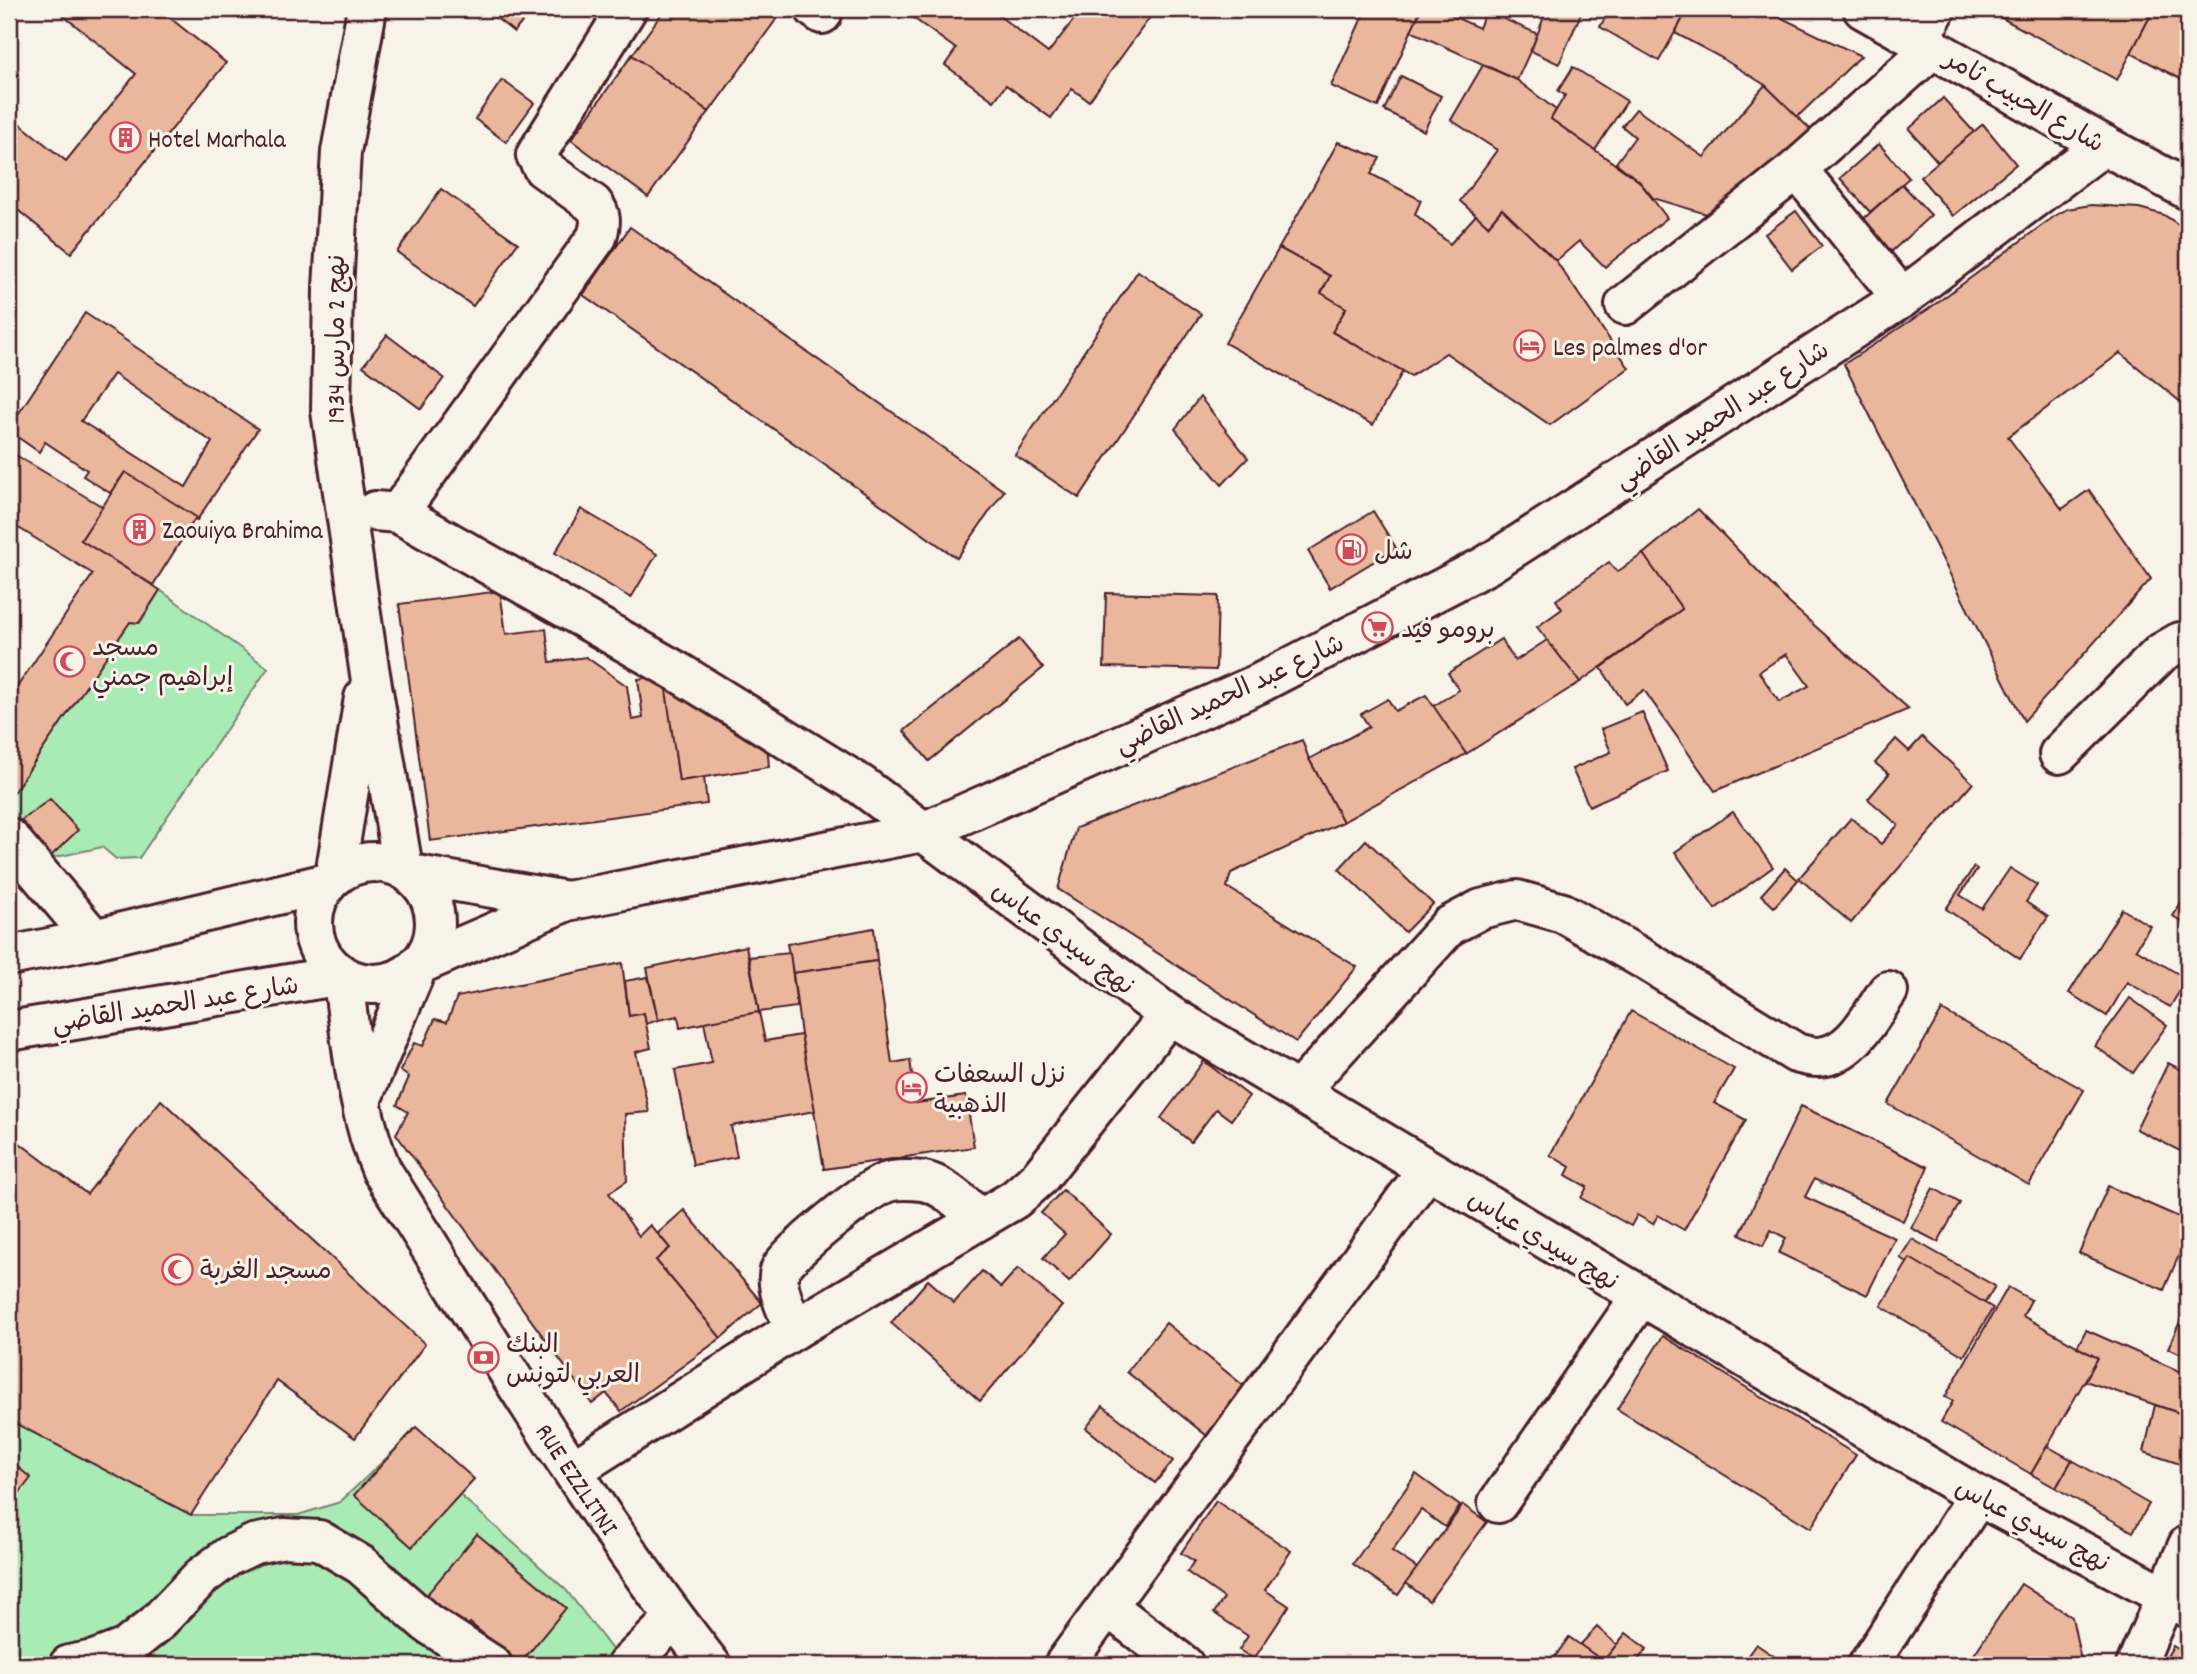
<svg xmlns="http://www.w3.org/2000/svg" width="2197" height="1674" viewBox="0 0 2197 1674" font-family="Dekko,'Playpen Sans Arabic',sans-serif">
  <style>
    .green { fill: #a8ebb5; stroke: #798570; stroke-width: 2 }
    .building { fill: #eab79c; stroke: #4a1f2b; stroke-width: 2; fill-rule: evenodd }
    .lines { fill: none; stroke-linecap: round; stroke-linejoin: round }
    .minor-casing { stroke: #4a1f2b; stroke-width: 44 }
    .minor { stroke: #f7f3e8; stroke-width: 38 }
    .labels { text-anchor: middle; stroke-width: 6; stroke-linejoin: round; paint-order: stroke }
    .street-label { font-size: 26px; fill: #4a1f2b; stroke: #f7f3e8 }
    .poi-label { font-size: 26px; fill: #4a1f2b; stroke: #f7f3e8; text-anchor: start }
  </style>
  <rect width="100%" height="100%" fill="#f7f3e8"/>
  <filter id="ink" filterUnits="userSpaceOnUse"><feTurbulence type="fractalNoise" baseFrequency=".0143" numOctaves="2"/><feDisplacementMap in="SourceGraphic" scale="14" xChannelSelector="R" yChannelSelector="G"/><feConvolveMatrix kernelMatrix="1 2 1 2 8 2 1 2 1" color-interpolation-filters="sRGB"/></filter>
  <g filter="url(#ink)">
    <g class="green">
      <path d="M160 590 268 668 139 858 116 859 102 847 48 859 9 809V799L130 622 140 623Z"/>
      <path d="M9 1420 192 1515H298L340 1502 402 1443 566 1590 624 1665H9Z"/>
    </g>
    <g class="building">
      <path d="M55 9H159L226 63 71 253 9 203V115L66 161 136 74Z"/>
      <path d="M485 9H533L514 32Z"/>
      <path d="M665 9H768L778 17 709 112 632 55Z"/>
      <path d="M918 9H990L1048 53 1082 9H1156L1089 101 1072 89 1051 118 1006 85 994 101 945 65 956 49 912 17Z"/>
      <path d="M1366 9H1421L1378 107 1331 86Z"/>
      <path d="M1421 9H1437L1479 28 1486 11 1538 34 1517 80 1411 31Z"/>
      <path d="M1547 9H1583L1559 64 1531 51Z"/>
      <path d="M1610 9H1688L1659 61 1600 27Z"/>
      <path d="M1688 9H1763L1861 56 1797 117 1765 85 1720 57 1675 33Z"/>
      <path d="M1985 9H2154L2117 80Z"/>
      <path d="M2154 9H2188V83L2131 53Z"/>
      <path d="M632 55 709 112 648 197 571 140Z"/>
      <path d="M1483 65 1517 80 1556 110 1551 119 1639 181 1667 218 1605 267 1579 241 1556 261 1502 209 1488 226 1460 201 1497 150 1451 120Z"/>
      <path d="M1573 67 1627 101 1595 150 1551 119 1565 95 1558 91Z"/>
      <path d="M1401 76 1441 96 1424 131 1384 110Z"/>
      <path d="M502 80 534 103 506 142 475 119Z"/>
      <path d="M1765 85 1811 130 1713 216 1653 198 1639 181 1616 163 1635 137 1622 126 1636 109 1704 157Z"/>
      <path d="M1943 98 1974 132 1938 162 1909 129Z"/>
      <path d="M1983 124 2016 164 1953 216 1920 177Z"/>
      <path d="M1338 142 1380 158 1371 174 1421 200 1415 214 1450 244 1476 215 1488 226 1502 209 1556 261 1629 368 1550 425 1446 353 1411 376 1332 332 1346 308 1321 293 1330 276 1279 248Z"/>
      <path d="M1879 144 1909 178 1870 212 1840 178Z"/>
      <path d="M1902 184 1931 215 1890 253 1861 221Z"/>
      <path d="M441 189 518 243 473 306 397 252Z"/>
      <path d="M2091 205 2139 208 2164 215 2188 231V408L2120 353 2008 437 2062 509 2089 490 2151 579 2024 721 1844 364 1927 310 2056 215 2067 209Z"/>
      <path d="M1796 211 1822 246 1792 269 1765 234Z"/>
      <path d="M630 227 1004 491 957 558 583 295Z"/>
      <path d="M1279 248 1330 276 1321 293 1346 308 1332 332 1403 371 1373 425 1225 343Z"/>
      <path d="M1138 271 1201 314 1079 498 1015 455Z"/>
      <path d="M85 313 258 429 197 520 125 472 110 493 83 476 87 470 45 442 39 452 9 431V428ZM114 374 212 442 186 487 81 421Z"/>
      <path d="M387 335 444 378 421 409 363 366Z"/>
      <path d="M1200 397 1248 458 1222 485 1175 429Z"/>
      <path d="M9 451 103 507 81 540 160 590 139 623 130 622 9 799V699L93 574 9 522Z"/>
      <path d="M125 472 196 517 153 585 81 540Z"/>
      <path d="M581 509 657 554 631 598 555 553Z"/>
      <path d="M1698 509 1789 603 1909 709 1715 791 1644 690 1625 704 1601 668 1682 609 1643 554ZM1786 654 1809 686 1779 702 1759 672Z"/>
      <path d="M1373 511 1396 548 1330 588 1308 551Z"/>
      <path d="M1643 554 1682 609 1580 682 1537 627 1562 609 1556 600 1609 562 1617 572Z"/>
      <path d="M500 591 506 634 546 629 550 662 586 657 627 686 632 720 643 718 638 679 665 675 679 781 704 777 707 804 430 841 399 604Z"/>
      <path d="M1106 593 1218 596 1216 670 1104 667Z"/>
      <path d="M1019 639 1043 668 929 761 904 731Z"/>
      <path d="M1501 639 1515 661 1547 640 1580 682 1466 754 1432 707 1459 690 1448 673Z"/>
      <path d="M666 690H683L767 743 769 767 679 781Z"/>
      <path d="M1426 695 1466 754 1343 822 1309 759 1369 727 1361 714 1388 699 1395 711Z"/>
      <path d="M1642 712 1668 771 1589 806 1572 769 1611 752 1601 729Z"/>
      <path d="M1922 737 1973 783 1851 923 1799 878 1851 818 1881 844 1898 825 1868 799 1889 774 1875 763 1896 739 1909 751Z"/>
      <path d="M1302 740 1309 759 1343 822 1231 873 1227 887 1357 967 1296 1042 1058 889 1076 828Z"/>
      <path d="M50 799 78 830 48 859 19 822Z"/>
      <path d="M1733 812 1773 867 1715 909 1675 852Z"/>
      <path d="M1366 840 1433 904 1405 932 1339 869Z"/>
      <path d="M1974 867 1977 869 1960 895 1982 909 2010 868 2037 885 2026 902 2048 917 2020 959 1946 909Z"/>
      <path d="M1785 868 1798 880 1774 907 1761 895Z"/>
      <path d="M2188 893V926L2173 916Z"/>
      <path d="M2122 909 2150 926 2136 949 2187 979 2170 1007 2127 982 2107 1016 2069 993Z"/>
      <path d="M874 928 877 961 793 973 787 944Z"/>
      <path d="M746 946 759 1012 680 1028 678 1016 658 1020 647 968Z"/>
      <path d="M790 953 797 1007 759 1012 749 957Z"/>
      <path d="M877 961 892 1063 910 1060 916 1103 966 1096 974 1147 824 1169 801 1035 793 973Z"/>
      <path d="M622 963 629 1016 644 1013 646 1024 651 1048 636 1052 649 1112 625 1114 627 1181 609 1193 639 1236 650 1225 670 1248 656 1260 721 1338 621 1411 606 1393 592 1404 396 1134 408 1112 397 1105 409 1077 400 1071 414 1043 423 1046 435 1019 447 1022 457 997Z"/>
      <path d="M648 977 658 1020 646 1024 644 1013 629 1016 625 981Z"/>
      <path d="M2130 998 2167 1025 2133 1073 2095 1046Z"/>
      <path d="M1942 1010 2084 1090 2029 1185 1888 1104Z"/>
      <path d="M1631 1011 1734 1069 1714 1103 1746 1120 1684 1230 1658 1215 1653 1224 1637 1215 1631 1226 1581 1198 1587 1187 1566 1175 1570 1167 1550 1155Z"/>
      <path d="M759 1012 765 1041 801 1035 815 1111 731 1126 737 1157 693 1165 675 1070 712 1063 704 1022Z"/>
      <path d="M1204 1061 1249 1096 1231 1120 1216 1109 1191 1142 1161 1118Z"/>
      <path d="M2168 1063 2188 1073V1155L2136 1129Z"/>
      <path d="M161 1100 425 1344 355 1438 277 1381 191 1515 9 1420V1145L13 1138 87 1194Z"/>
      <path d="M1801 1106 1928 1167 1903 1221 1814 1179 1805 1197 1895 1238 1867 1295 1779 1253 1786 1238 1771 1230 1763 1246 1740 1234Z"/>
      <path d="M2108 1186 2188 1221V1234L2164 1290 2079 1253Z"/>
      <path d="M1933 1188 1960 1203 1938 1242 1911 1228Z"/>
      <path d="M1063 1190 1111 1234 1069 1282 1043 1258 1065 1234 1041 1213Z"/>
      <path d="M684 1210 762 1303 721 1338 656 1260 670 1248 658 1233Z"/>
      <path d="M1912 1239 1995 1286 1983 1306 1900 1258Z"/>
      <path d="M1910 1258 1993 1308 1964 1356 1881 1306Z"/>
      <path d="M1018 1268 1062 1306 980 1401 891 1323 928 1280 954 1303 982 1271 1001 1287Z"/>
      <path d="M2008 1287 2031 1300 2023 1316 2098 1358 2031 1474 1941 1422 1953 1401 1945 1397Z"/>
      <path d="M2188 1304V1357L2168 1348Z"/>
      <path d="M1166 1323 1255 1395 1216 1443 1127 1372Z"/>
      <path d="M2086 1330 2188 1375V1416L2085 1381 2098 1358 2077 1347Z"/>
      <path d="M1663 1336 1856 1455 1811 1528 1617 1409Z"/>
      <path d="M2155 1405 2188 1416V1462L2186 1466 2144 1452Z"/>
      <path d="M1103 1406 1173 1461 1155 1483 1086 1428Z"/>
      <path d="M416 1427 474 1479 412 1547 354 1495Z"/>
      <path d="M2047 1446 2072 1460 2056 1488 2031 1474Z"/>
      <path d="M9 1460 31 1478 9 1506Z"/>
      <path d="M2072 1460 2149 1504 2133 1532 2056 1488Z"/>
      <path d="M1416 1474 1460 1506 1445 1527 1421 1510 1392 1551 1417 1568 1398 1595 1353 1564Z"/>
      <path d="M1216 1501 1291 1551 1265 1590 1289 1606 1254 1659 1239 1650 1248 1636 1214 1613 1224 1598 1187 1572 1194 1561 1181 1553Z"/>
      <path d="M1463 1505 1487 1522 1429 1601 1406 1583Z"/>
      <path d="M477 1534 566 1608 520 1664 470 1623 464 1631 424 1598Z"/>
      <path d="M2021 1584 2072 1617 2082 1665H1967Z"/>
      <path d="M1597 1627 1617 1645 1601 1664 1580 1645Z"/>
      <path d="M1626 1633 1647 1649 1634 1665H1600Z"/>
      <path d="M1569 1637 1599 1658 1593 1665H1549Z"/>
      <path d="M1756 1644 1787 1665H1741Z"/>
      <path d="M2173 1646 2188 1655V1665H2162Z"/>
    </g>
    <g class="lines">
      <defs>
        <g id="minor">
          <path d="M367 9 341 152 333 288 331 411 369 668 403 868"/>
          <path d="M815 9 822 14"/>
          <path d="M1863 9 2104 145 2188 190"/>
          <path d="M1920 39 1936 9"/>
          <path d="M1902 298 1797 169 1933 48"/>
          <path d="M1625 305 1797 169"/>
          <path d="M375 511 398 513 597 237C601 223 602 215 593 204L543 168 536 155 627 9"/>
          <path d="M398 513 678 672 861 785 1169 1015 1978 1496 2188 1608"/>
          <path d="M2059 754 2161 653 2180 642 2188 643"/>
          <path d="M9 838 94 939"/>
          <circle cx="374" cy="923" r="61"/>
          <path d="M411 874 567 901"/>
          <path d="M335 875 364 698"/>
          <path d="M9 956 94 939 327 883"/>
          <path id="s1" d="M9 1031 342 975C352 1040 356 1111 382 1171 488 1337 589 1510 711 1665"/>
          <path d="M1299 1091 1449 926 1481 909 1517 900 1563 913 1645 960 1796 1053C1803 1055 1811 1057 1818 1057 1852 1056 1871 1015 1888 991"/>
          <path d="M362 1098 418 965 567 901 923 832 1258 684 1487 565 1902 298 2104 145"/>
          <path d="M795 1329C788 1314 773 1285 781 1268 791 1250 865 1191 885 1183 895 1179 913 1180 923 1181 945 1185 964 1206 981 1219"/>
          <path d="M573 1470 795 1329 1015 1199 1039 1178 1169 1015"/>
          <path d="M1498 1503 1641 1296"/>
          <path d="M1108 1607 1184 1665"/>
          <path d="M69 1665 94 1660 126 1648 156 1624 201 1577 229 1556 254 1544 284 1538 319 1540 361 1565 427 1623 492 1665"/>
          <path d="M627 1665 674 1619"/>
          <path d="M1064 1665 1427 1170"/>
          <path d="M1868 1665 1978 1496"/>
          <path d="M2136 1665 2188 1545"/>
        </g>
      </defs>
      <use href="#minor" class="minor-casing"/>
      <use href="#minor" class="minor"/>
    </g>
  </g>
  <defs>
    <symbol id="building-ring" viewBox="-11 -11 22 22"><circle r="9.5" fill="#f7f3e8" stroke="#d1495b" stroke-width="1.5"/><path d="M-4-6H4V6H1V3H-1V6H-4ZM-2.5-4.3h1.7v1.8h-1.7ZM.8-4.3h1.7v1.8H.8ZM-2.5-1h1.7V.8h-1.7ZM.8-1h1.7V.8H.8Z" fill="#d1495b"/></symbol>
    <symbol id="hotel-ring" viewBox="-11 -11 22 22"><circle r="9.5" fill="#f7f3e8" stroke="#d1495b" stroke-width="1.5"/><path d="M-6-4.5h1.5V1H6V5H4.5V3h-9V5H-6ZM-4 0a1.8 1.8 0 1 1 3.6 0ZM.5 0V-2.5h3Q6-2.5 6 0Z" fill="#d1495b"/></symbol>
    <symbol id="fuel-ring" viewBox="-11 -11 22 22"><circle r="9.5" fill="#f7f3e8" stroke="#d1495b" stroke-width="1.5"/><path d="M-5.5-6h7V0h2V4h1.3V-2.5L3-4.5l.8-.8L6-3V5H2.5V1h-1V6h-7ZM-4.2-4.7v3.2H.2V-4.7Z" fill="#d1495b"/></symbol>
    <symbol id="supermarket-ring" viewBox="-11 -11 22 22"><circle r="9.5" fill="#f7f3e8" stroke="#d1495b" stroke-width="1.5"/><path d="M-6-5.5h2.5l.6 2H6L4.5 2H-2.5L-4.4-4H-6ZM-1.5 3.2a1.3 1.3 0 1 0 .1 0ZM3 3.2a1.3 1.3 0 1 0 .1 0Z" fill="#d1495b"/></symbol>
    <symbol id="mosque-ring" viewBox="-11 -11 22 22"><circle r="9.5" fill="#f7f3e8" stroke="#d1495b" stroke-width="1.5"/><path d="M3.5-4.9A6 6 0 1 0 3.5 4.9A5 5 0 1 1 3.5-4.9Z" fill="#d1495b"/></symbol>
    <symbol id="bank-ring" viewBox="-11 -11 22 22"><circle r="9.5" fill="#f7f3e8" stroke="#d1495b" stroke-width="1.5"/><path d="M-6-4H6V4H-6ZM0-2.3a2.3 2.3 0 1 0 0 4.6a2.3 2.3 0 1 0 0-4.6Z" fill="#d1495b"/></symbol>
  </defs>
  <g fill-rule="evenodd">
    <use href="#building-ring" x="108" y="120" width="35" height="35"/>
    <use href="#hotel-ring" x="1512" y="328" width="35" height="35"/>
    <use href="#building-ring" x="122" y="512" width="35" height="35"/>
    <use href="#fuel-ring" x="1334" y="532" width="35" height="35"/>
    <use href="#supermarket-ring" x="1360" y="610" width="35" height="35"/>
    <use href="#mosque-ring" x="52" y="644" width="35" height="35"/>
    <use href="#hotel-ring" x="894" y="1070" width="35" height="35"/>
    <use href="#mosque-ring" x="160" y="1252" width="35" height="35"/>
    <use href="#bank-ring" x="466" y="1340" width="35" height="35"/>
  </g>
  <g class="labels">
    <g class="street-label">
      <text transform="translate(2025 100) rotate(30)" y="9">شارع الحبيب ثامر</text>
      <text transform="translate(335 339) rotate(-90)" y="9">نهج 2 مارس 1934</text>
      <text transform="translate(1721 414) rotate(-33)" y="9">شارع عبد الحميد القاضي</text>
      <text transform="translate(1229 693) rotate(-25)" y="9">شارع عبد الحميد القاضي</text>
      <text transform="translate(1064 937) rotate(37)" y="9">نهج سيدي عباس</text>
      <text transform="translate(175 1003) rotate(-9)" y="9">شارع عبد الحميد القاضي</text>
      <text transform="translate(1544 1239) rotate(31)" y="9">نهج سيدي عباس</text>
      <text dy="9" stroke="none"><textPath href="#s1" startOffset="903">RUE EZZLITNI</textPath></text>
      <text transform="translate(2033 1524) rotate(28)" y="9">نهج سيدي عباس</text>
    </g>
    <g class="poi-label">
      <text x="148" y="147">Hotel Marhala</text>
      <text x="1553" y="355">Les palmes d'or</text>
      <text x="162" y="538">Zaouiya Brahima</text>
      <text x="1374" y="559">شل</text>
      <text x="1401" y="637">برومو فيد</text>
      <text x="92" y="655">مسجد<tspan x="92" dy="30">إبراهيم جمني</tspan></text>
      <text x="934" y="1082">نزل السعفات<tspan x="934" dy="30">الذهبية</tspan></text>
      <text x="200" y="1278">مسجد الغربة</text>
      <text x="506" y="1352">البنك<tspan x="506" dy="30">العربي لتونس</tspan></text>
    </g>
  </g>
  <rect width="2197" height="1674" fill="none" stroke="#f7f3e8" stroke-width="35"/>
  <rect x="18" y="18" width="2162" height="1639" fill="none" stroke="#4a1f2b" stroke-width="2.5" filter="url(#ink)"/>
</svg>
